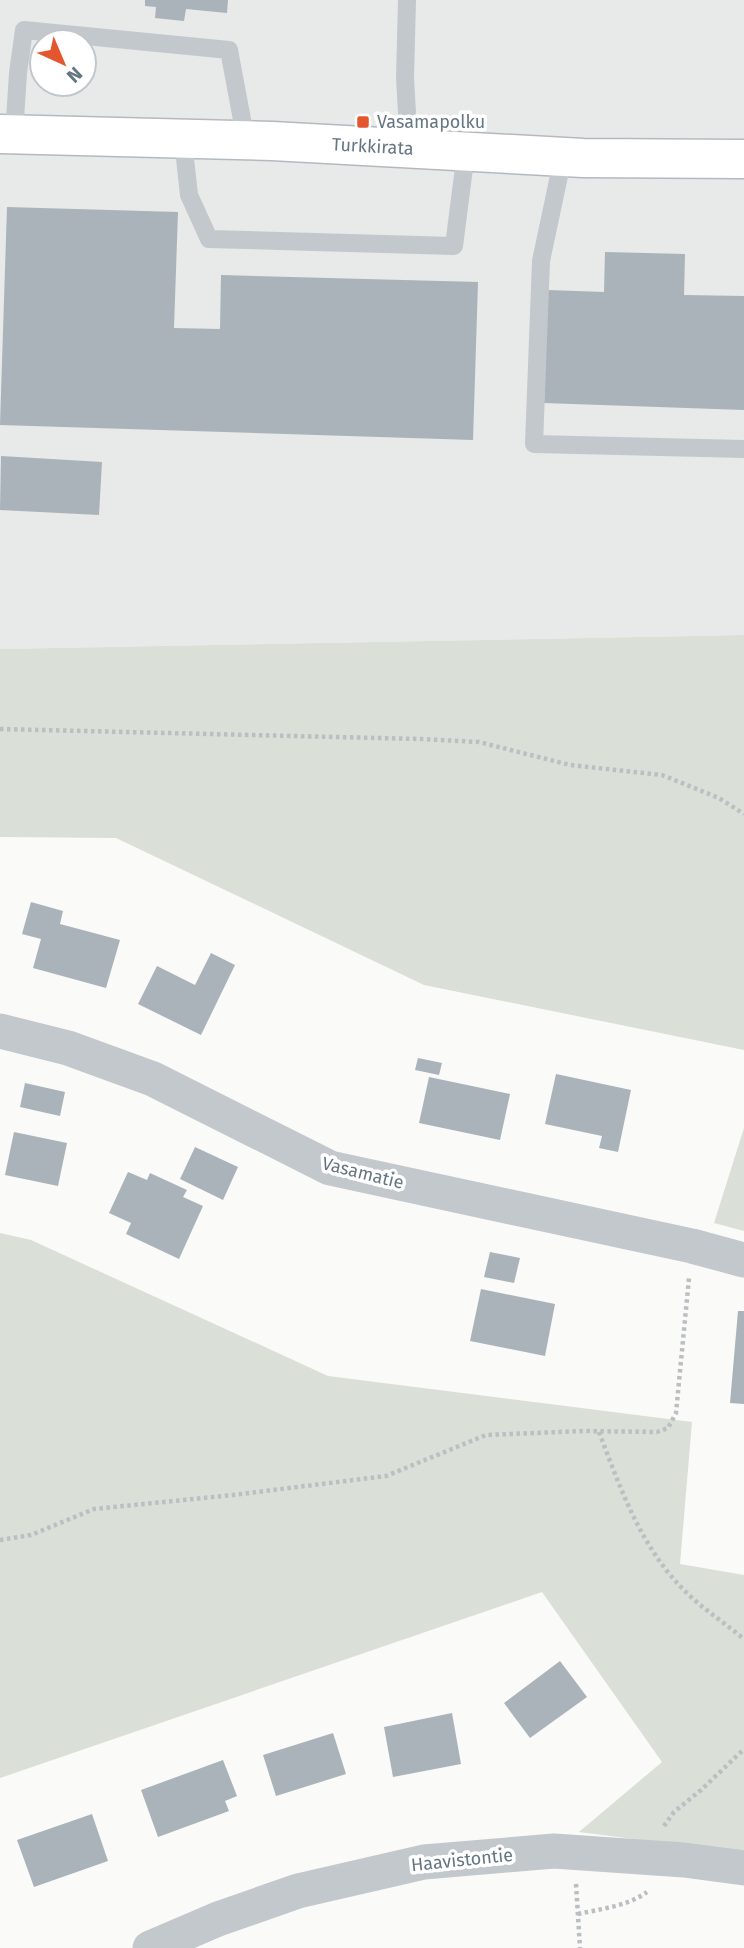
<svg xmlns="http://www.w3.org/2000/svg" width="744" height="1948" viewBox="0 0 744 1948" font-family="'Fira Sans',sans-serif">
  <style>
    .built { fill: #e8e9e9; fill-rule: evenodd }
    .green { fill: #dadfd7 }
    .building { fill: #aab3b9 }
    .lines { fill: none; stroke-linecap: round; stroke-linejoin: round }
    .secondary-casing { stroke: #b3babf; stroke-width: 41 }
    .path { stroke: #bbbfc2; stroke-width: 4.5; stroke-dasharray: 3.5 3.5; stroke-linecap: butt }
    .lane { stroke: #c3c8cc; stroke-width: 18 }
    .street { stroke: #c3c8cc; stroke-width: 35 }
    .secondary { stroke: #fff; stroke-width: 38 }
    .poi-dot { fill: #e4572e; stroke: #fff; stroke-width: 2.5 }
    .labels { text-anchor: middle; stroke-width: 7; stroke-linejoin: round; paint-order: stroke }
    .poi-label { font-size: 18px; fill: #657683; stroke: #fff; text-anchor: start }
    .street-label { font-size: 18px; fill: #657683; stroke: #fff }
  </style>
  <rect width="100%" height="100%" fill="#fafaf8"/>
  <path class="built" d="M0 0H744V635L0 649ZM42 42H84V84H42Z"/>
  <g class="green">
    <path d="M744 635V1050L424 985 116 838 0 837V649Z"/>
    <path d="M744 1128V1231L714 1223Z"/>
    <path d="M0 1233 31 1240 328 1376 692 1422 680 1564 744 1575V1853L579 1832 662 1762 542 1592 0 1778Z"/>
  </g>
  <g class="building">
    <path d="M145 0H228L227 13 186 9 184 21 155 18 156 7 145 6Z"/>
    <path d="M7 207 178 212 174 328 220 329 221 275 478 282 473 440 0 425Z"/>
    <path d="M605 252 685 254 684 295 744 296V410L544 403 548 290 604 292Z"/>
    <path d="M1 456 102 462 99 515 0 510Z"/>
    <path d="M31 902 63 911 60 924 120 940 106 988 33 968 41 939 22 934Z"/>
    <path d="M211 953 235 965 201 1035 138 1004 157 966 195 985Z"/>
    <path d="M418 1058 442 1063 439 1075 415 1070Z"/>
    <path d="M556 1074 631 1090 618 1152 599 1148 602 1136 545 1124Z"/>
    <path d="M429 1077 510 1094 500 1140 419 1123Z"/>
    <path d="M25 1083 65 1092 60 1116 20 1107Z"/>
    <path d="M14 1132 67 1143 58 1186 5 1175Z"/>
    <path d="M195 1147 238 1167 223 1200 180 1179Z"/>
    <path d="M128 1172 147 1180 150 1173 187 1190 183 1197 203 1206 179 1259 126 1234 131 1223 109 1213Z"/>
    <path d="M490 1252 520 1258 514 1283 484 1277Z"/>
    <path d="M481 1289 555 1304 545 1356 470 1341Z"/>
    <path d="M738 1311H744V1404L730 1403Z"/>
    <path d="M560 1661 587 1697 530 1738 504 1703Z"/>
    <path d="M452 1713 461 1764 393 1777 384 1727Z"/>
    <path d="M333 1733 346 1774 276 1796 263 1755Z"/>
    <path d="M223 1760 237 1796 225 1801 229 1811 158 1837 141 1790Z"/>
    <path d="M92 1814 108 1861 34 1887 17 1840Z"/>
  </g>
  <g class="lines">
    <defs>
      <g id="secondary">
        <path id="s1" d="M0 134 272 141 583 158 744 159"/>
      </g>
    </defs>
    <use href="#secondary" class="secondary-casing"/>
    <g class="path">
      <path d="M0 729 421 739 479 742 570 765 662 775 719 798 744 814"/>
      <path d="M599 1432C621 1490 642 1551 689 1595 706 1611 726 1624 744 1639"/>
      <path d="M0 1540 31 1535 94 1509 233 1495 386 1476 486 1435 583 1431 657 1432 668 1428 676 1413 689 1278"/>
      <path d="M664 1826 674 1812 701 1790 744 1749"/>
      <path d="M576 1884 580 1948"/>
      <path d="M578 1914C600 1909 628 1906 647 1892"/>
    </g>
    <g class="lane">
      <path d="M407 0 405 78 409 148"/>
      <path d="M14 135 18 73 24 30 229 50 246 141"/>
      <path d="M183 140 189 195 209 239 454 246 466 152"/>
      <path d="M563 157 541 261 534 444 744 449"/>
    </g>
    <g class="street">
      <path d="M0 1031 68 1048 153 1079 330 1168 692 1246 744 1260"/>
      <path d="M150 1948 218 1919 298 1891 424 1862 554 1851 684 1860 744 1868"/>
    </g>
    <use href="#secondary" class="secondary"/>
  </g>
  <rect class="poi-dot" x="356" y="115" width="14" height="14" rx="3.5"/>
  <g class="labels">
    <g class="poi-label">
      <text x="377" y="128">Vasamapolku</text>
    </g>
    <g class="street-label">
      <text dy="6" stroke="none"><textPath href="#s1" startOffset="373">Turkkirata</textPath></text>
      <text transform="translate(363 1173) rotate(14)" y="6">Vasamatie</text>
      <text transform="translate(462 1860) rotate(-6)" y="6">Haavistontie</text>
    </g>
  </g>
  <g transform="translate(63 63) rotate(136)"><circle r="33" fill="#ffffff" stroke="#c1c8cd" stroke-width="2"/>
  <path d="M0-5L12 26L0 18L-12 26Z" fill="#e4572e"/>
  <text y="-10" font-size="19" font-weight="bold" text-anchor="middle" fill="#657683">N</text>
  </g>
</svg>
